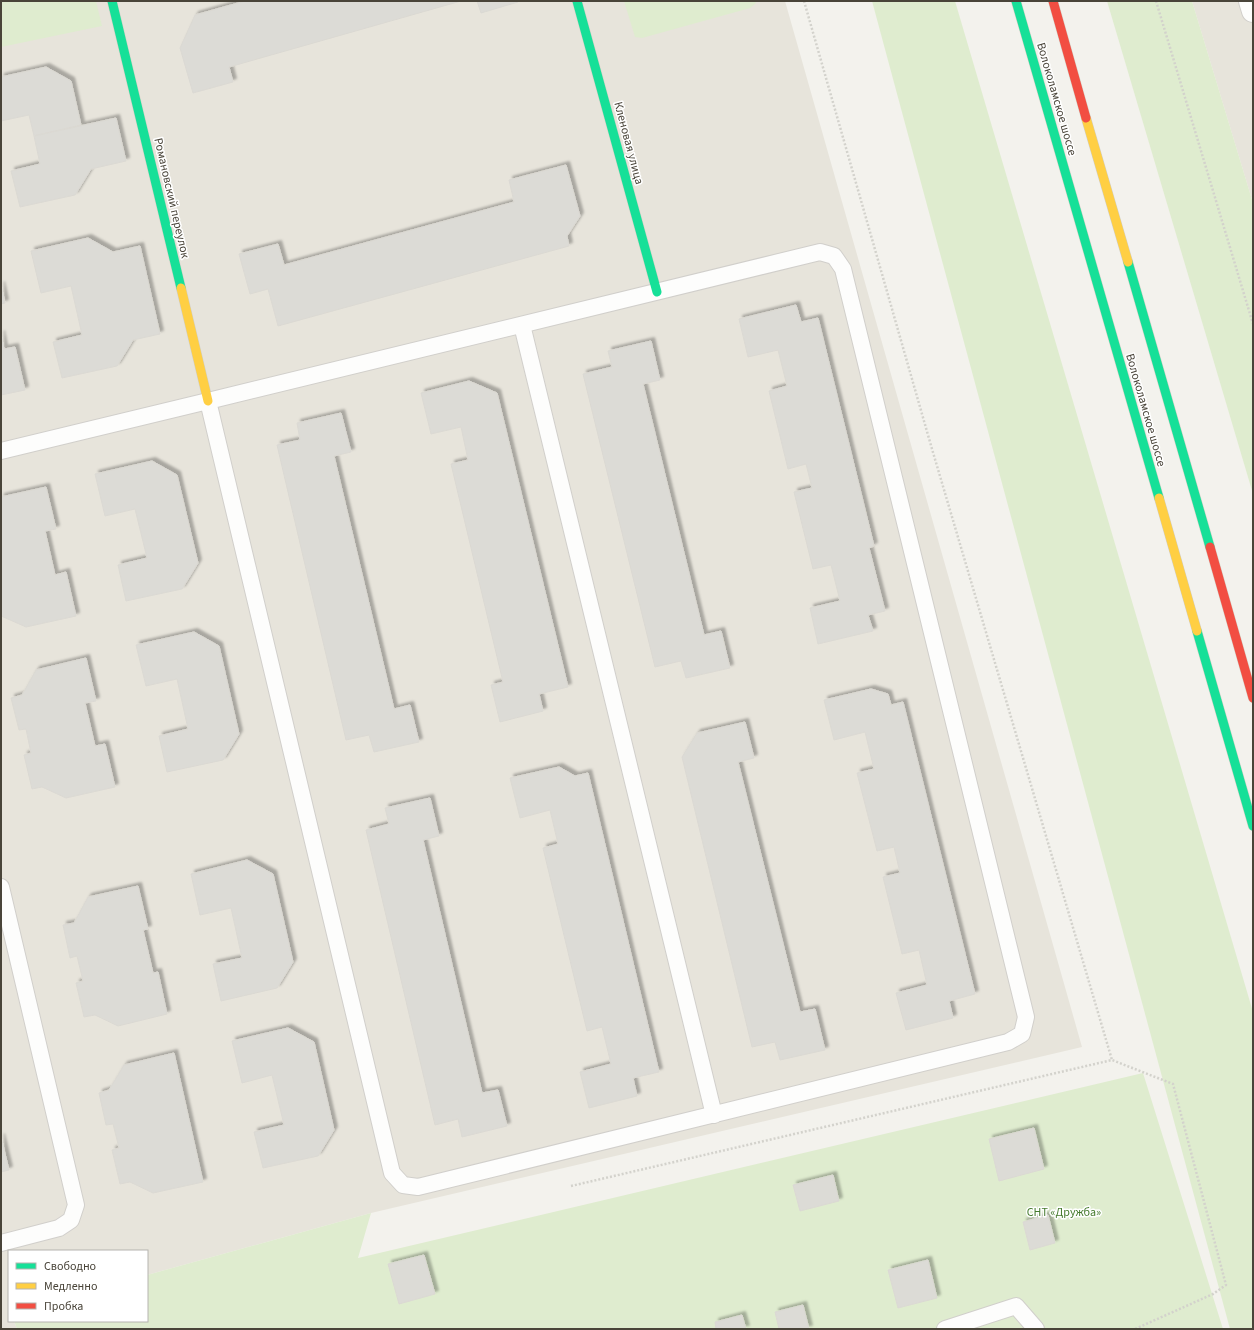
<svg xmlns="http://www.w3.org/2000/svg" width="1254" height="1330" viewBox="0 0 1254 1330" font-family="'Source Sans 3',sans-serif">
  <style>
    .residential { fill: #e7e4db }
    .green { fill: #dfeccf }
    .building { fill: #dcdbd6; stroke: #dbd9d3; filter: url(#shadow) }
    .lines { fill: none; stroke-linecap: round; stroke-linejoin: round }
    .lane-casing { stroke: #d1cfcb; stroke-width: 18 }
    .street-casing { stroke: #d1cfcb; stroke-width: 24 }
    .fast-casing { stroke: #d2cfc4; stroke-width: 10 }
    .slow-casing { stroke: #d2cfc4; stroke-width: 10 }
    .jam-casing { stroke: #d2cfc4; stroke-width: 10 }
    .path { stroke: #d3d2cc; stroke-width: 2.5; stroke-dasharray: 2 2; stroke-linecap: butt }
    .lane { stroke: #fdfdfc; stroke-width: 16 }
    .street { stroke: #fdfdfc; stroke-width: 22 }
    .fast { stroke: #16e098; stroke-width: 9 }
    .slow { stroke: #ffcf43; stroke-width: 9 }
    .jam { stroke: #f24e42; stroke-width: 9 }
    .labels { text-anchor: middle; stroke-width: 3; stroke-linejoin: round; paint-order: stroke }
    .street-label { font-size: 12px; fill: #494439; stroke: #fff }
    .park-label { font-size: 12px; fill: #457a2d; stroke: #fff }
  </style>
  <defs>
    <filter id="shadow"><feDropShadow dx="3.5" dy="-3.5" stdDeviation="1" flood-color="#0004"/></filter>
  </defs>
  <rect width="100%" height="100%" fill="#f3f2ed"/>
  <g class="residential">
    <path d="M1 1H785L1082 1047 371 1213 147 1275V1251H9V1321H14L17 1329H1Z"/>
    <path d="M1192 1H1253V203Z"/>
  </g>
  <g class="green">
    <path d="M1 1H96L102 26 1 47Z"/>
    <path d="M624 1H755L756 3 750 8 743 10 642 38 635 37Z"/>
    <path d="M872 1H955L1253 1012V1329H1230Z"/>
    <path d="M1107 1H1192L1253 203V494Z"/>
    <path d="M1143 1073 1223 1329H17L14 1321H147V1275L371 1213 358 1258Z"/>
  </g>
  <g class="building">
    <path d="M245 1H461L229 67 233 82 193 93 180 48 195 15Z"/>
    <path d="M477 1H518V2L481 13Z"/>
    <path d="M46 67 71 81 81 125 34 136 29 115 1 121V77Z"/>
    <path d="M116 118 126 161 91 169 75 195 20 207 11 171 40 164 34 136Z"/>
    <path d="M566 165 580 216 567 236 569 246 278 326 268 289 250 294 239 254 278 244 284 265 514 202 509 180Z"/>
    <path d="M88 238 113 252 140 246 160 334 133 340 117 366 62 378 53 342 82 335 71 286 41 293 31 251Z"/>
    <path d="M1 285 5 303 1 304Z"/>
    <path d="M796 305 801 322 818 318 874 546 869 548 885 611 868 615 873 631 818 644 810 608 840 601 831 565 813 569 794 492 812 488 806 464 788 469 769 391 787 386 778 350 748 357 739 319Z"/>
    <path d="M1 334 4 349 15 347 25 390 1 395Z"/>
    <path d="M651 341 660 380 643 384 704 635 721 631 730 668 686 678 681 661 655 667 583 374 612 367 608 351Z"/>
    <path d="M469 381 497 393 568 687 539 694 543 711 500 722 491 685 503 682 451 464 468 460 461 427 431 434 421 393Z"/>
    <path d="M341 413 351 452 334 456 394 709 410 705 419 742 374 752 369 735 346 740 277 445 300 440 297 423Z"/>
    <path d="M152 461 177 475 198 563 182 589 126 601 118 565 147 558 135 509 105 516 95 474Z"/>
    <path d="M46 487 56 529 45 531 55 575 66 572 76 616 26 627 1 616V497Z"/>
    <path d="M194 632 219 646 239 734 223 760 167 772 159 736 188 729 177 679 146 686 136 645Z"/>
    <path d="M86 658 96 701 85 703 95 746 105 744 115 787 66 798 42 787 32 789 24 755 31 753 26 729 19 730 11 698 22 695 36 670Z"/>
    <path d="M871 689 888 694 891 705 903 702 975 994 949 1001 953 1018 906 1030 896 993 927 985 919 950 902 954 883 877 900 873 894 847 877 851 857 773 874 769 865 732 834 740 824 700Z"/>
    <path d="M745 722 754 758 738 762 800 1012 815 1009 825 1050 780 1060 775 1042 752 1047 682 757 697 733Z"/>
    <path d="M559 767 575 776 588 773 659 1072 633 1078 637 1096 589 1108 580 1072 611 1064 602 1027 587 1031 543 848 558 844 550 810 520 818 510 778Z"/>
    <path d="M430 798 439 836 423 840 482 1093 498 1090 507 1126 462 1137 458 1119 435 1125 366 830 389 824 385 808Z"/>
    <path d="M247 860 273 874 293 962 277 988 221 1001 213 964 242 958 231 908 200 915 191 874Z"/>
    <path d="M138 886 148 929 143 930 153 973 158 972 167 1014 118 1026 95 1015 84 1017 76 983 83 981 77 956 70 958 63 925 74 923 88 897Z"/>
    <path d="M288 1028 314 1042 334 1130 318 1156 263 1168 254 1132 284 1125 272 1075 242 1083 232 1041Z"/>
    <path d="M174 1053 203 1182 153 1193 130 1182 120 1184 112 1150 119 1148 113 1124 106 1125 99 1093 109 1090 124 1065Z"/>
    <path d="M1034 1128 1044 1169 999 1181 989 1139Z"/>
    <path d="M1 1137 9 1170 1 1172Z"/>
    <path d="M833 1175 839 1201 800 1211 793 1185Z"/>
    <path d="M1048 1215 1055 1243 1030 1250 1023 1222Z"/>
    <path d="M424 1255 435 1294 399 1304 388 1264Z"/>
    <path d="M928 1260 937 1298 898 1308 888 1270Z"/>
    <path d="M803 1305 809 1329H779L775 1312Z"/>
    <path d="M742 1315 746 1329H716L715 1322Z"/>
  </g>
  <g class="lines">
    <defs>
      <g id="lane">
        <path d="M820 252 834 256 843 269 1026 1017 1022 1034 1008 1042 418 1187 403 1185 392 1173 208 401Z"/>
        <path d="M522 325 714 1115"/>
        <path d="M1 451 208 401"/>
        <path d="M1 887 76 1205 71 1220 59 1228 1 1243"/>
        <path d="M945 1329 1016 1306 1036 1329"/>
      </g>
      <path id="street" d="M1250 1 1253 11"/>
      <g id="fast">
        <path d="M112 1 181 288"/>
        <path d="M577 1 657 292"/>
        <path d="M1016 1 1159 498"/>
        <path d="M1128 262 1210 547"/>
        <path d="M1197 631 1253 826"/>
      </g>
      <g id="slow">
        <path d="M1086 118 1128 262"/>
        <path d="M181 288 208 401"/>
        <path d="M1159 498 1197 631"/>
      </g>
      <g id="jam">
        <path d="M1053 1 1086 118"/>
        <path d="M1210 547 1253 698"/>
      </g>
    </defs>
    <use href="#lane" class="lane-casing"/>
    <use href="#street" class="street-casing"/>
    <use href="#fast" class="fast-casing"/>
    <use href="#slow" class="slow-casing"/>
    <use href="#jam" class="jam-casing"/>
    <g class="path">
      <path d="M804 1 932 449 1112 1060"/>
      <path d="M1156 1 1253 324"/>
      <path d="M571 1186 1112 1060 1173 1084 1226 1285 1213 1294 1135 1329"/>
    </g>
    <use href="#lane" class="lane"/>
    <use href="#street" class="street"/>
    <use href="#fast" class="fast"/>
    <use href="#slow" class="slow"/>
    <use href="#jam" class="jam"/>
  </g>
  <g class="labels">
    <g class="street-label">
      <text transform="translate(1057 99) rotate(74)" y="4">Волоколамское шоссе</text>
      <text transform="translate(629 143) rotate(75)" y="4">Кленовая улица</text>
      <text transform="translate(172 198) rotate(77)" y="4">Романовский переулок</text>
      <text transform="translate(1146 410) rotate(74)" y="4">Волоколамское шоссе</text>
    </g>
    <g class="park-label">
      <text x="1064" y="1216">СНТ «Дружба»</text>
    </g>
  </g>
  <rect width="1254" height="1330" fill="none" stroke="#494439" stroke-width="4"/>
  <rect x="8" y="1250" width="140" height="72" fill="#ffffff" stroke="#b6b4b0"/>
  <rect x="16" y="1263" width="20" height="6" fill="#16e098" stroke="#b6b4b0"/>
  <text x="44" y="1270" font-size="12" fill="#494439">Свободно</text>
  <rect x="16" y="1283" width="20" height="6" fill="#ffcf43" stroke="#b6b4b0"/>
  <text x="44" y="1290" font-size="12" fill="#494439">Медленно</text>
  <rect x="16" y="1303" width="20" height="6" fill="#f24e42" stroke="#b6b4b0"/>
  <text x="44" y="1310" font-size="12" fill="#494439">Пробка</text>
</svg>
